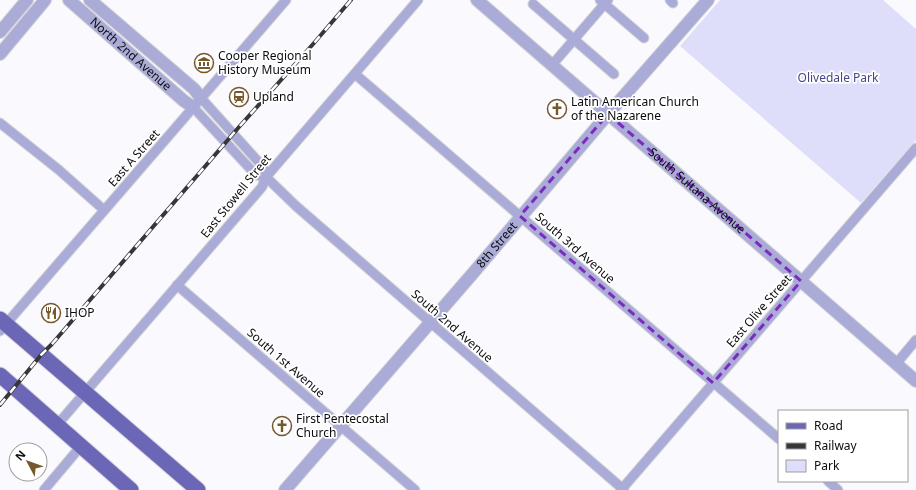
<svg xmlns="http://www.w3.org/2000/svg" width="916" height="490" viewBox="0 0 916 490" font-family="'Noto Sans',sans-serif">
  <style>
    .green { fill: #dedefa }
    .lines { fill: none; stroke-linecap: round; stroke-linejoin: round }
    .minor-casing { stroke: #d4d4d8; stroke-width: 11 }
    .tertiary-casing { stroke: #d4d4d8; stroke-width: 14 }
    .primary-casing { stroke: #d4d4d8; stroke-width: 17 }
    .minor { stroke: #ababd8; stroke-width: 9 }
    .tertiary { stroke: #ababd8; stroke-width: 12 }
    .primary { stroke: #6b67b6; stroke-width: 15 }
    .rail-casing { stroke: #37373a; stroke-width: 4 }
    .rail { stroke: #fff; stroke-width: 2.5; stroke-dasharray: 8; stroke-linecap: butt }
    .marked { fill: none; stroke: #7b2cbf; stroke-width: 3; stroke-dasharray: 8 5; stroke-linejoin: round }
    .labels { text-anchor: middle; stroke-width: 3.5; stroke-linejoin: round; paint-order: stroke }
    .street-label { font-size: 12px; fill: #0b0b0e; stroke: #fff }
    .poi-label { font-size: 12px; fill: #0b0b0e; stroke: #fff; text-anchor: start }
    .park-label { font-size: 12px; fill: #4a458a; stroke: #fff }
  </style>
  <rect width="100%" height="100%" fill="#fafafe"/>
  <path class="green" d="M720 0H883L916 29V140L861 203 680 46Z"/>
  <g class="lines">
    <defs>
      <g id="minor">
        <path d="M600 0 644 38"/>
        <path d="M670 0 673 3"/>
        <path d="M533 4 614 74"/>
        <path d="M552 65 608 0"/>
        <path d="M355 74 779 439"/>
        <path d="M201 98 264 168 266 177"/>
        <path d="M193 107 256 175 266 177 296 206 624 490"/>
        <path d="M0 123 59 170 104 210"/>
        <path d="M177 285 415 490"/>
        <path d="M0 331 286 0"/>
        <path d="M896 364 916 340"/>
        <path d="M57 425 262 187 266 177 418 0"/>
        <path d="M828 481 838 490"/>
        <path d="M44 490 81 446"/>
        <path d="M621 490 916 148"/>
      </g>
      <g id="tertiary">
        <path id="s1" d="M69 0 184 101 193 107"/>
        <path d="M90 0 194 89 201 98"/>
        <path id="s2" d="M477 0 916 381"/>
        <path d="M0 32 27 0"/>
        <path d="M0 54 45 0"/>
        <path id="s3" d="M285 490 474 272 608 114 708 0"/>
      </g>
      <g id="primary">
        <path d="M0 319 198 490"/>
        <path d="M0 375 131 490"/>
      </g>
    </defs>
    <use href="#minor" class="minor-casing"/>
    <use href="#tertiary" class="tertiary-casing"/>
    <use href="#primary" class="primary-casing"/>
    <use href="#minor" class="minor"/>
    <use href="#tertiary" class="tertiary"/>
    <use href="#primary" class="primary"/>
    <defs>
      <path id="rail" d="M0 405 41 355 52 344 239 127 314 43 351 0"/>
    </defs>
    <use href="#rail" class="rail-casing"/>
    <use href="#rail" class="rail"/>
  </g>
  <path class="marked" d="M608 114 801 281 713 383 520 216Z"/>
  <defs>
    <symbol id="museum-ring" viewBox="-11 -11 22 22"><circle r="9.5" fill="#fff" stroke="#77582d" stroke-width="1.5"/><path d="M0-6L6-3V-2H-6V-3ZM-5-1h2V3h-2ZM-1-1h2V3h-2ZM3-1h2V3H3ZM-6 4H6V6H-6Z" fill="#77582d"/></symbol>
    <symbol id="station-ring" viewBox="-11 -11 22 22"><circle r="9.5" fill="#fff" stroke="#77582d" stroke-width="1.5"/><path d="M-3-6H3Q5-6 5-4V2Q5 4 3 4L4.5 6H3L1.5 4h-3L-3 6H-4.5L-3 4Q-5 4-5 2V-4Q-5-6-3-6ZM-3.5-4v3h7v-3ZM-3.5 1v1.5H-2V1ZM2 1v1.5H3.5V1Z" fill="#77582d"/></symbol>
    <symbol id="church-ring" viewBox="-11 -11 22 22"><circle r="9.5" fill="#fff" stroke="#77582d" stroke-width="1.5"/><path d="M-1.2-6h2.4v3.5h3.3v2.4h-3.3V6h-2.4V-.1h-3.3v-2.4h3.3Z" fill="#77582d"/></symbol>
    <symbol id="restaurant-ring" viewBox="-11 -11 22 22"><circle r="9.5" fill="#fff" stroke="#77582d" stroke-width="1.5"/><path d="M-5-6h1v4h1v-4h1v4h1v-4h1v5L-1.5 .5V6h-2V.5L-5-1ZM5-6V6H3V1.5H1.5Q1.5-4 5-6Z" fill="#77582d"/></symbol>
  </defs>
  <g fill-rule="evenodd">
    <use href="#museum-ring" x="193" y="52" width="22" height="22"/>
    <use href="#station-ring" x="228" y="86" width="22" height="22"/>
    <use href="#church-ring" x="546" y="98" width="22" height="22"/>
    <use href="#restaurant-ring" x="40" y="302" width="22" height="22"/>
    <use href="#church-ring" x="271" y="415" width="22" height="22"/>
  </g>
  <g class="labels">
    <g class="street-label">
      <text dy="4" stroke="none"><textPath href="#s1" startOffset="82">North 2nd Avenue</textPath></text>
      <text transform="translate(134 158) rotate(-49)" y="4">East A Street</text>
      <text dy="4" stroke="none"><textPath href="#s2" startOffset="291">South Sultana Avenue</textPath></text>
      <text transform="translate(236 196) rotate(-51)" y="4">East Stowell Street</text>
      <text dy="4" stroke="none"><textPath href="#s3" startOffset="324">8th Street</textPath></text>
      <text transform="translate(575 248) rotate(41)" y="4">South 3rd Avenue</text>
      <text transform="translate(759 311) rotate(-49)" y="4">East Olive Street</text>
      <text transform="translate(452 326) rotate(41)" y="4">South 2nd Avenue</text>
      <text transform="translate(286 363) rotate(41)" y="4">South 1st Avenue</text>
    </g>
    <g class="poi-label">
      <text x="218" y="60">Cooper Regional<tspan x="218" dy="14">History Museum</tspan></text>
      <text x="253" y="101">Upland</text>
      <text x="571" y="106">Latin American Church<tspan x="571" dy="14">of the Nazarene</tspan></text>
      <text x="65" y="317">IHOP</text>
      <text x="296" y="423">First Pentecostal<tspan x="296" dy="14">Church</tspan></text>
    </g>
    <g class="park-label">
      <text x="838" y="82">Olivedale Park</text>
    </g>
  </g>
  <rect x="778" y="410" width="130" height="72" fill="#ffffff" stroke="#9d9d9f"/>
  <rect x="786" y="423" width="20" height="6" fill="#6b67b6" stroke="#9d9d9f"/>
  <text x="814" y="430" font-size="12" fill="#0b0b0e">Road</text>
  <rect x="786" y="443" width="20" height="6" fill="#37373a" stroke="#9d9d9f"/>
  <text x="814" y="450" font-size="12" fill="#0b0b0e">Railway</text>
  <rect x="786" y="460" width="20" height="12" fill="#dedefa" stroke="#9d9d9f"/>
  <text x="814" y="470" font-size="12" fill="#0b0b0e">Park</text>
  <g transform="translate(28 462) rotate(311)"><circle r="19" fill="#ffffff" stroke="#9d9d9f"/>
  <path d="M0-3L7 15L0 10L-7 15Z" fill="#77582d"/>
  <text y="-6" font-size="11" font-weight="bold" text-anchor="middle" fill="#0b0b0e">N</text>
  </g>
</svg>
